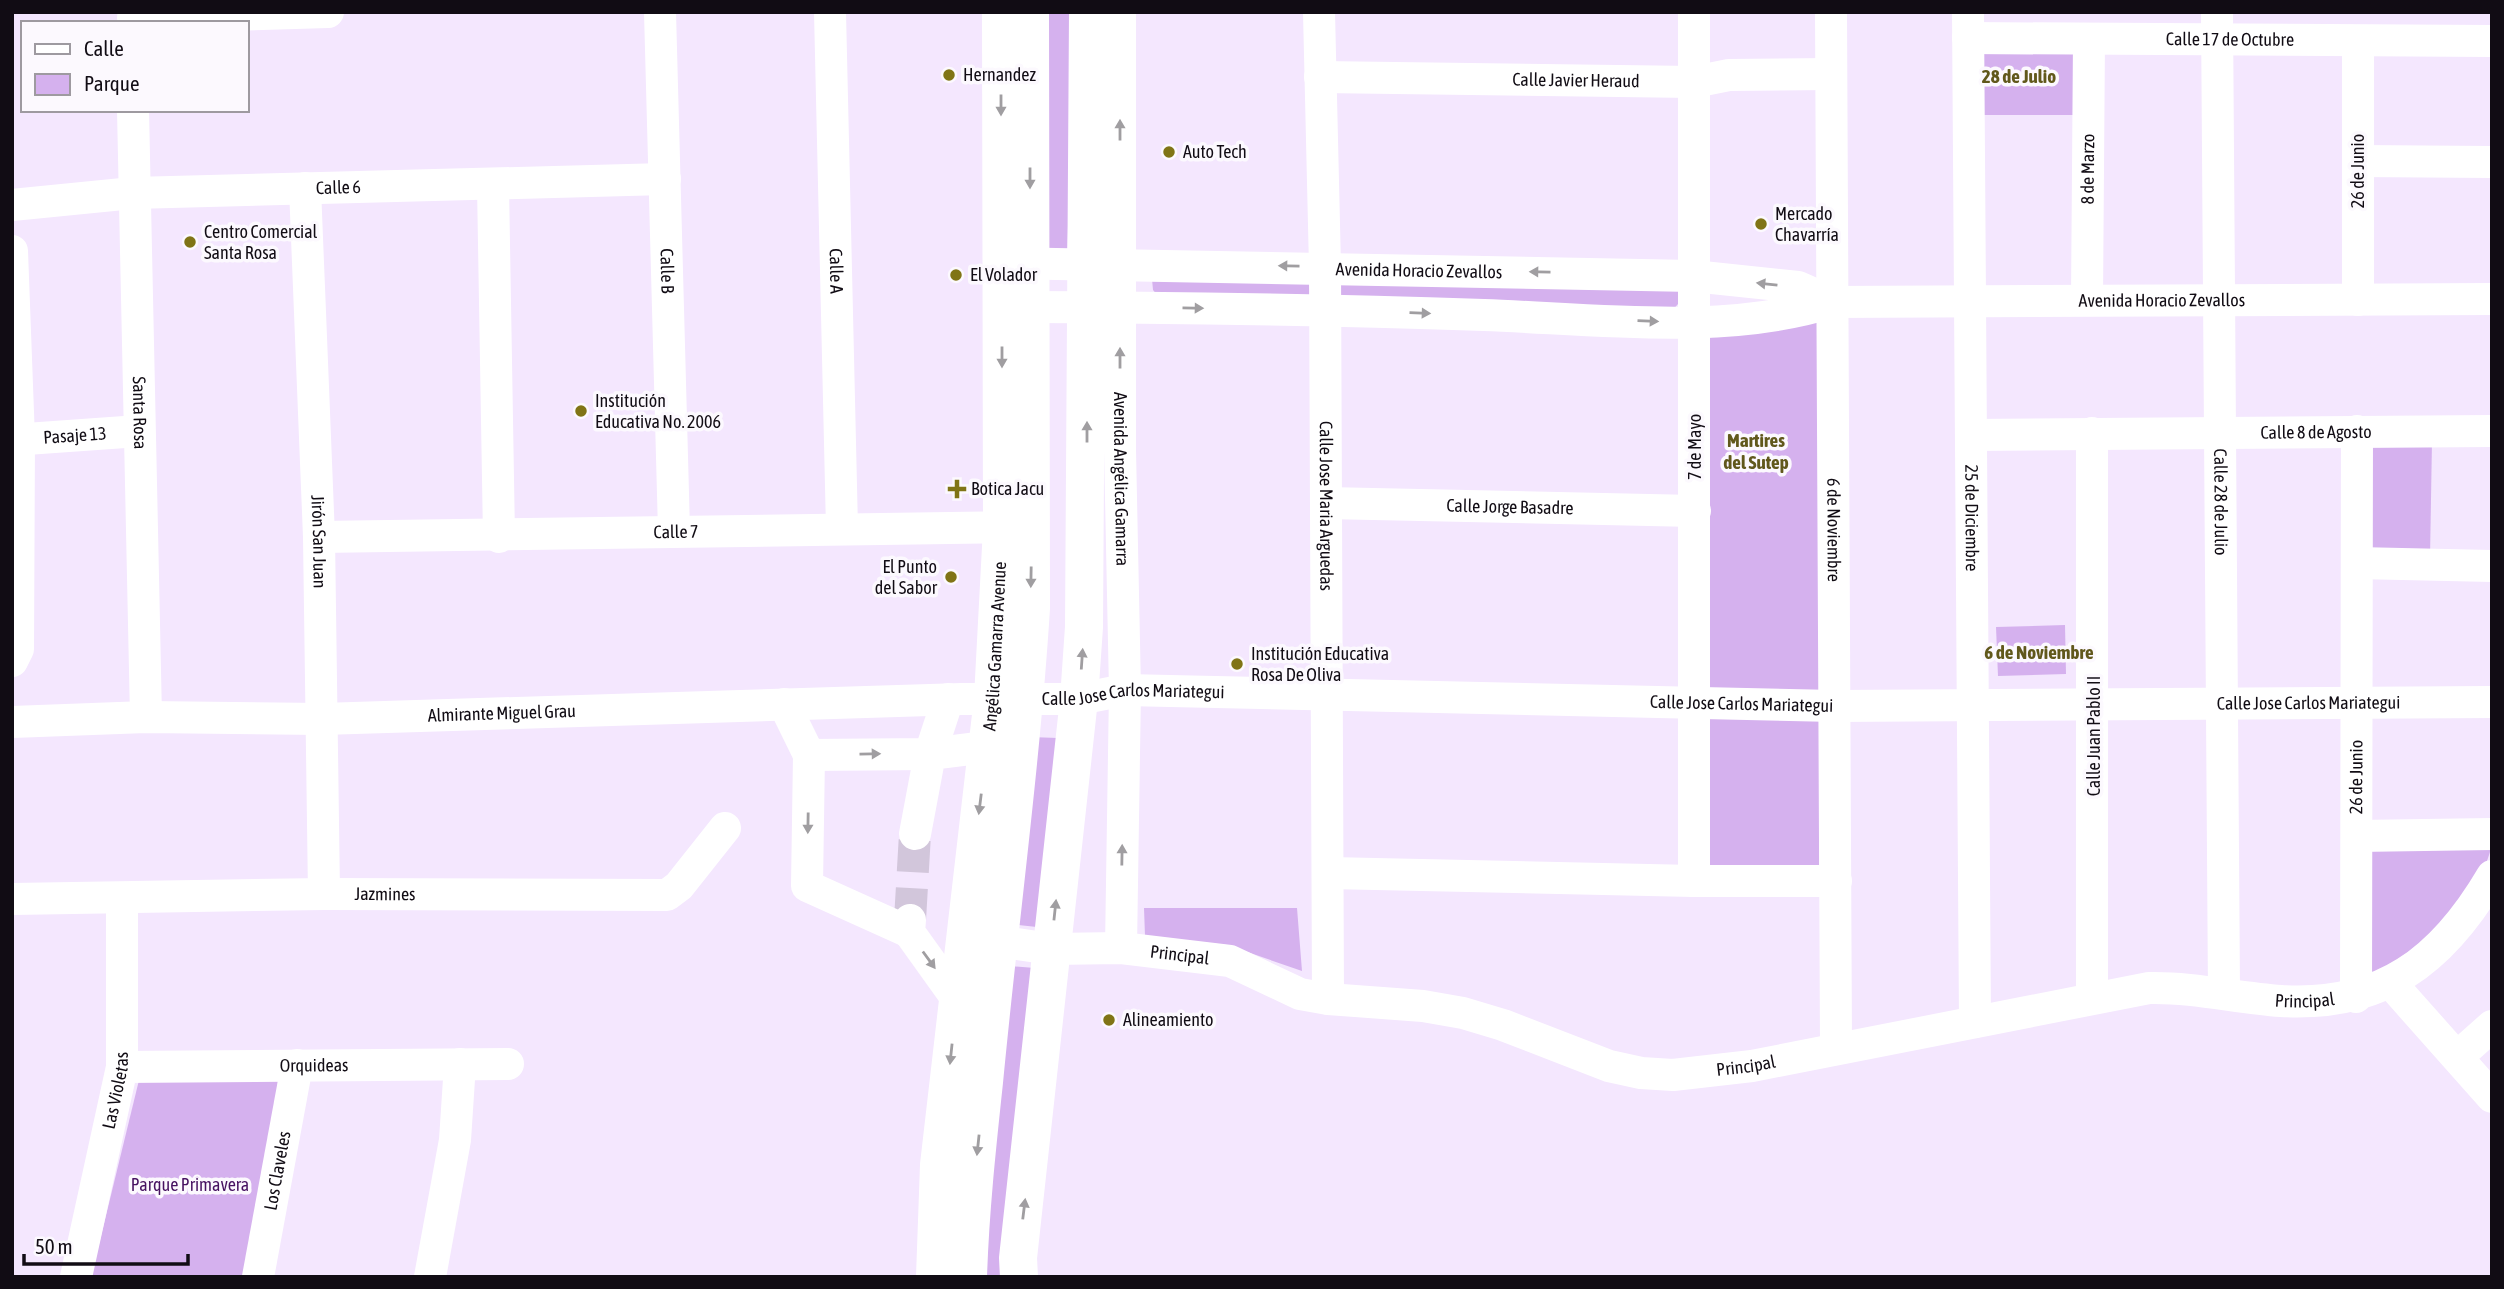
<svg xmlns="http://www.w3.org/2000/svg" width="2504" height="1289" viewBox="0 0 2504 1289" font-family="'Asap Condensed',sans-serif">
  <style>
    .green { fill: #d5b1ee }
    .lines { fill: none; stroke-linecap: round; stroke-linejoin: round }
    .minor-tunnel { stroke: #d2c6db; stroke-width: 32; stroke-dasharray: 32 16; stroke-linecap: butt }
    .minor { stroke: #fff; stroke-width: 32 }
    .major { stroke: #fff; stroke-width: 38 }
    .oneway { fill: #a09ea1 }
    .poi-dot { fill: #807416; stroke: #fcf9fe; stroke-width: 2.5 }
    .labels { text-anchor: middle; stroke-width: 7; stroke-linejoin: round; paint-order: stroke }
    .street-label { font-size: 18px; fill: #110c14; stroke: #fcf9fe }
    .poi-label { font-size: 18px; fill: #110c14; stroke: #fcf9fe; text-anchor: start }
    .park-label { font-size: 18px; fill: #471261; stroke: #fcf9fe }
    .neighbourhood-label { font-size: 19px; font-weight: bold; fill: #61581c; stroke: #fcf9fe }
  </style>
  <rect width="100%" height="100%" fill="#f4e7fe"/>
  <g class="green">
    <path d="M1042 12H1076L1067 253 1043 249Z"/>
    <path d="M2079 46V115H1982V47Z"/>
    <path d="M1308 276 1311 295 1159 297 1153 290 1152 279Z"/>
    <path d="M1338 276 1671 285 1679 292 1678 304 1671 312 1339 304Z"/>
    <path d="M1821 322 1819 694 1706 693 1705 338Z"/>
    <path d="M2368 439 2432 441 2430 558 2367 557Z"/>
    <path d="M2065 625 2066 674 1998 676 1996 627Z"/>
    <path d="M1820 716 1819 870 1706 869 1708 717Z"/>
    <path d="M1030 737 1058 738 1037 927 1009 924Z"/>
    <path d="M2492 846 2484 870 2448 924 2363 984 2364 847Z"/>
    <path d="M1144 908H1297L1302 971 1227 945 1145 936Z"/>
    <path d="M1010 966 1035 968 1010 1277H983Z"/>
    <path d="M140 1076H280L246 1277H91Z"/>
  </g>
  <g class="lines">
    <path class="minor-tunnel" d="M910 920 915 834"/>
    <g class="minor">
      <path id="s1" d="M660 12 674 531"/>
      <path id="s2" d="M830 12 842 529"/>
      <path id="s3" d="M1120 12V450L1125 690 1121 948"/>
      <path id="s4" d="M1319 12 1325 267 1328 999"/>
      <path d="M1694 12V881"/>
      <path id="s5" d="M1831 12 1836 1049"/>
      <path id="s6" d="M1968 12 1975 1022"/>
      <path id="s7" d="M2217 12 2224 993"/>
      <path d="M133 18 328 12"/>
      <path id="s8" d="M1968 38 2492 41"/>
      <path id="s9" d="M1320 77 1694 82 1729 75 1831 74"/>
      <path id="s10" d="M133 110 146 717"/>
      <path d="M2358 161 2492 162"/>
      <path d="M493 185 499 537"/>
      <path id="s11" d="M305 188 319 537 324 894"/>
      <path id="s12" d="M12 205 133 193 665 179"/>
      <path d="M12 251 19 439 18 649 12 661"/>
      <path id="s13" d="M1008 263 1693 276 1798 287 1832 302"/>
      <path id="s14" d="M2087 300 2089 39"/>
      <path d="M2358 300V41"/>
      <path id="s15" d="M1007 307C1166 307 1325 310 1484 315 1595 319 1725 336 1832 302L2492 299"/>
      <path d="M2092 433V997"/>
      <path id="s16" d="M1971 435 2492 431"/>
      <path id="s17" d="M12 440 139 431"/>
      <path id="s18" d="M1326 503 1695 511"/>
      <path id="s19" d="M319 537 1024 527"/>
      <path d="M2357 563 2492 566"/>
      <path d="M784 704 809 755 930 754 948 699"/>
      <path id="s20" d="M12 722 146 717 322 719 962 699H1079L1125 690 1835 706 2492 702"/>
      <path d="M809 755 807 886 909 932"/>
      <path d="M915 834 930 754 986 747"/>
      <path d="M2357 836 2492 834"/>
      <path d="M1329 873 1694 881H1836"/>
      <path id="s21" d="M12 899 324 894 667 895 679 886 725 828"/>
      <path d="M910 920 909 932 957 999"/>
      <path id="s22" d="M976 938 1051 949 1121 948 1230 961 1300 994 1328 999 1423 1006 1463 1013 1503 1025 1609 1066 1641 1073 1673 1075 1752 1066 2149 988C2194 987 2237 998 2281 1001 2382 1007 2442 961 2492 876"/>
      <path d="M2390 982 2492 1097"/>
      <path id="s23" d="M2356 997 2357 431"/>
      <path d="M2465 1050 2492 1026"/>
      <path id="s24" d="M122 1067 508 1064"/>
      <path id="s25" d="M76 1277 122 1067V899"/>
      <path id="s26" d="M258 1277 297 1065"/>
      <path d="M430 1277 455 1140 460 1064"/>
    </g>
    <g class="major">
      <path id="s27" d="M935 1277 939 1165 993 698 1002 528 1001 12"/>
      <path d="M968 1277C970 1212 977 1147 984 1082 999 924 1021 766 1031 608L1030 12"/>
      <path d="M1019 1277 1018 1258 1079 699 1084 627 1088 12"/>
    </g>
  </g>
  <defs><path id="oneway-solid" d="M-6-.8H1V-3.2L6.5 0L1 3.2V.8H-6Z" transform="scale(1.75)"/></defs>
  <g class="oneway">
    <use href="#oneway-solid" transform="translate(1001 105) rotate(90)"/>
    <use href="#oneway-solid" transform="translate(1120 130) rotate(-90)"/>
    <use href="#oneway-solid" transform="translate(1030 178) rotate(90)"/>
    <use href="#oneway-solid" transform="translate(1289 266) rotate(-179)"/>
    <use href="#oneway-solid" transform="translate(1540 272) rotate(-179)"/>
    <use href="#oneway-solid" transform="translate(1767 284) rotate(-174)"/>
    <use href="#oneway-solid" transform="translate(1193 308) rotate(1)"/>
    <use href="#oneway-solid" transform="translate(1420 313) rotate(2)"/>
    <use href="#oneway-solid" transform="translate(1648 321) rotate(2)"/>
    <use href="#oneway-solid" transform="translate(1002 357) rotate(90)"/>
    <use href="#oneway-solid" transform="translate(1120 358) rotate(-90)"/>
    <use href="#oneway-solid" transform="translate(1087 432) rotate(-90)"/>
    <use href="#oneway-solid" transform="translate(1031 577) rotate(91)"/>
    <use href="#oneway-solid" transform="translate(1082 659) rotate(-86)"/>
    <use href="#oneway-solid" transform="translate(870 754) rotate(-1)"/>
    <use href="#oneway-solid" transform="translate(980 804) rotate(97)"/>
    <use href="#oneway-solid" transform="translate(808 823) rotate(91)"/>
    <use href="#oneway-solid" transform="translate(1122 855) rotate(-89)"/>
    <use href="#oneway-solid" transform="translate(1055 910) rotate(-84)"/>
    <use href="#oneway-solid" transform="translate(929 960) rotate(54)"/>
    <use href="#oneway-solid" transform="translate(951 1054) rotate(96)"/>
    <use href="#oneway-solid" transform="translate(978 1145) rotate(96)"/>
    <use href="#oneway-solid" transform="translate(1024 1209) rotate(-83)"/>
  </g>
  <g class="poi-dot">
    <circle cx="949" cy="75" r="7"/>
    <circle cx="1169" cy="152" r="7"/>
    <circle cx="1761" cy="224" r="7"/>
    <circle cx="190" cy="242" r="7"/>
    <circle cx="956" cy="275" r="7"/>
    <circle cx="581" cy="411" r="7"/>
    <path d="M953.5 478.5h7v7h7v7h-7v7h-7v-7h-7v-7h7z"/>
    <circle cx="951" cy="577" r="7"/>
    <circle cx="1237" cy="664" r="7"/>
    <circle cx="1109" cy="1020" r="7"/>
  </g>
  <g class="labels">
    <g class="street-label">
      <text dy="6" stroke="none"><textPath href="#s8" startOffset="262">Calle 17 de Octubre</textPath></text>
      <text dy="6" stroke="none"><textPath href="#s9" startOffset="256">Calle Javier Heraud</textPath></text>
      <text dy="6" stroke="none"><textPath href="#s14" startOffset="131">8 de Marzo</textPath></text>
      <text transform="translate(2358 171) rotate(-90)" y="6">26 de Junio</text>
      <text dy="6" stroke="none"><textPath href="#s12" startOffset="327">Calle 6</textPath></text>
      <text dy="6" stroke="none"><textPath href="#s13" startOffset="411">Avenida Horacio Zevallos</textPath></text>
      <text dy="6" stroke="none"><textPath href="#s2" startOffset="259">Calle A</textPath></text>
      <text dy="6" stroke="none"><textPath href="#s1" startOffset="259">Calle B</textPath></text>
      <text dy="6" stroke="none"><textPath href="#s15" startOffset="1157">Avenida Horacio Zevallos</textPath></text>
      <text dy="6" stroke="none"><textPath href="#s10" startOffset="303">Santa Rosa</textPath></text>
      <text dy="6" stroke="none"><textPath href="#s16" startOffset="345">Calle 8 de Agosto</textPath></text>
      <text dy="6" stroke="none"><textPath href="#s17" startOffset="63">Pasaje 13</textPath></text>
      <text transform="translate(1695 447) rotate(-90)" y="6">7 de Mayo</text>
      <text dy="6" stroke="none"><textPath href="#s3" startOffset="467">Avenida Angélica Gamarra</textPath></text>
      <text dy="6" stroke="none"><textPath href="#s7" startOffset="490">Calle 28 de Julio</textPath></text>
      <text dy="6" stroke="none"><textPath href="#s4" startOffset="494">Calle Jose Maria Arguedas</textPath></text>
      <text dy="6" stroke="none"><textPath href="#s18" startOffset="184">Calle Jorge Basadre</textPath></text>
      <text dy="6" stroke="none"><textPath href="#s6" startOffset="506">25 de Diciembre</textPath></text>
      <text dy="6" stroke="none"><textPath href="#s5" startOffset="518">6 de Noviembre</textPath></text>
      <text dy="6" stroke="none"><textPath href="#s19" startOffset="357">Calle 7</textPath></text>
      <text dy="6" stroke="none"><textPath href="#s11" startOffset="354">Jirón San Juan</textPath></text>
      <text dy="6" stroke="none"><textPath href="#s27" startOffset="634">Angélica Gamarra Avenue</textPath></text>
      <text dy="6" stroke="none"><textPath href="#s20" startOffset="1122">Calle Jose Carlos Mariategui</textPath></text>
      <text dy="6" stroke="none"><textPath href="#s20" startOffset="1731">Calle Jose Carlos Mariategui</textPath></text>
      <text dy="6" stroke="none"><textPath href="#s20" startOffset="2298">Calle Jose Carlos Mariategui</textPath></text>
      <text dy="6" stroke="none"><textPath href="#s20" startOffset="490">Almirante Miguel Grau</textPath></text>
      <text transform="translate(2094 736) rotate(-90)" y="6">Calle Juan Pablo II</text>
      <text dy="6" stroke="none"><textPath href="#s23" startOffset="220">26 de Junio</textPath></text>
      <text dy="6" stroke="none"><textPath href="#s21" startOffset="373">Jazmines</textPath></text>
      <text dy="6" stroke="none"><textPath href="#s22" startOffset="205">Principal</textPath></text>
      <text dy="6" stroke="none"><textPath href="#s22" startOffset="1358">Principal</textPath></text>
      <text dy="6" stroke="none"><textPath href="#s24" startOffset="192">Orquideas</textPath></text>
      <text dy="6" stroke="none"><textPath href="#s22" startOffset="791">Principal</textPath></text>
      <text dy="6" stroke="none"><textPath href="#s25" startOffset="191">Las Violetas</textPath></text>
      <text dy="6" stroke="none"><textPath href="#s26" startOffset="108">Los Claveles</textPath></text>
    </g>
    <g class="poi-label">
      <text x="963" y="81">Hernandez</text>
      <text x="1183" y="158">Auto Tech</text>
      <text x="1775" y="220">Mercado<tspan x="1775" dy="21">Chavarría</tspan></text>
      <text x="204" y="238">Centro Comercial<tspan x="204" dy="21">Santa Rosa</tspan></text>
      <text x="970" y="281">El Volador</text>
      <text x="595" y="407">Institución<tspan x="595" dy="21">Educativa No. 2006</tspan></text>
      <text x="971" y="495">Botica Jacu</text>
      <text x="937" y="573" text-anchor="end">El Punto<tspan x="937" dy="21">del Sabor</tspan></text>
      <text x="1251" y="660">Institución Educativa<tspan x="1251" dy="21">Rosa De Oliva</tspan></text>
      <text x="1123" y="1026">Alineamiento</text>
    </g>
    <g class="park-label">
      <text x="190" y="1191">Parque Primavera</text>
    </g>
    <g class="neighbourhood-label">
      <text x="2019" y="83">28 de Julio</text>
      <text x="1756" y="447">Martires<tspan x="1756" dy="22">del Sutep</tspan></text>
      <text x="2039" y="659">6 de Noviembre</text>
    </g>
  </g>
  <rect width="2504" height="1289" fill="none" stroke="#110c14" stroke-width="28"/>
  <rect x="21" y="21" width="228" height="91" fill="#fcf9fe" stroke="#9e9aa0" stroke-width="2"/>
  <rect x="35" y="44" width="35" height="10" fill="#ffffff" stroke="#9e9aa0" stroke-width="2"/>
  <text x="84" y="56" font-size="21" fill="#110c14">Calle</text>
  <rect x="35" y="74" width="35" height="21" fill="#d5b1ee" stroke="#9e9aa0" stroke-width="2"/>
  <text x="84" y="91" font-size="21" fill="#110c14">Parque</text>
  <path d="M24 1254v10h164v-10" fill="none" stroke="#110c14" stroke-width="3.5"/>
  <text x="35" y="1254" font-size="21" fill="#110c14" stroke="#fcf9fe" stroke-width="5" paint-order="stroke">50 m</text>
</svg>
